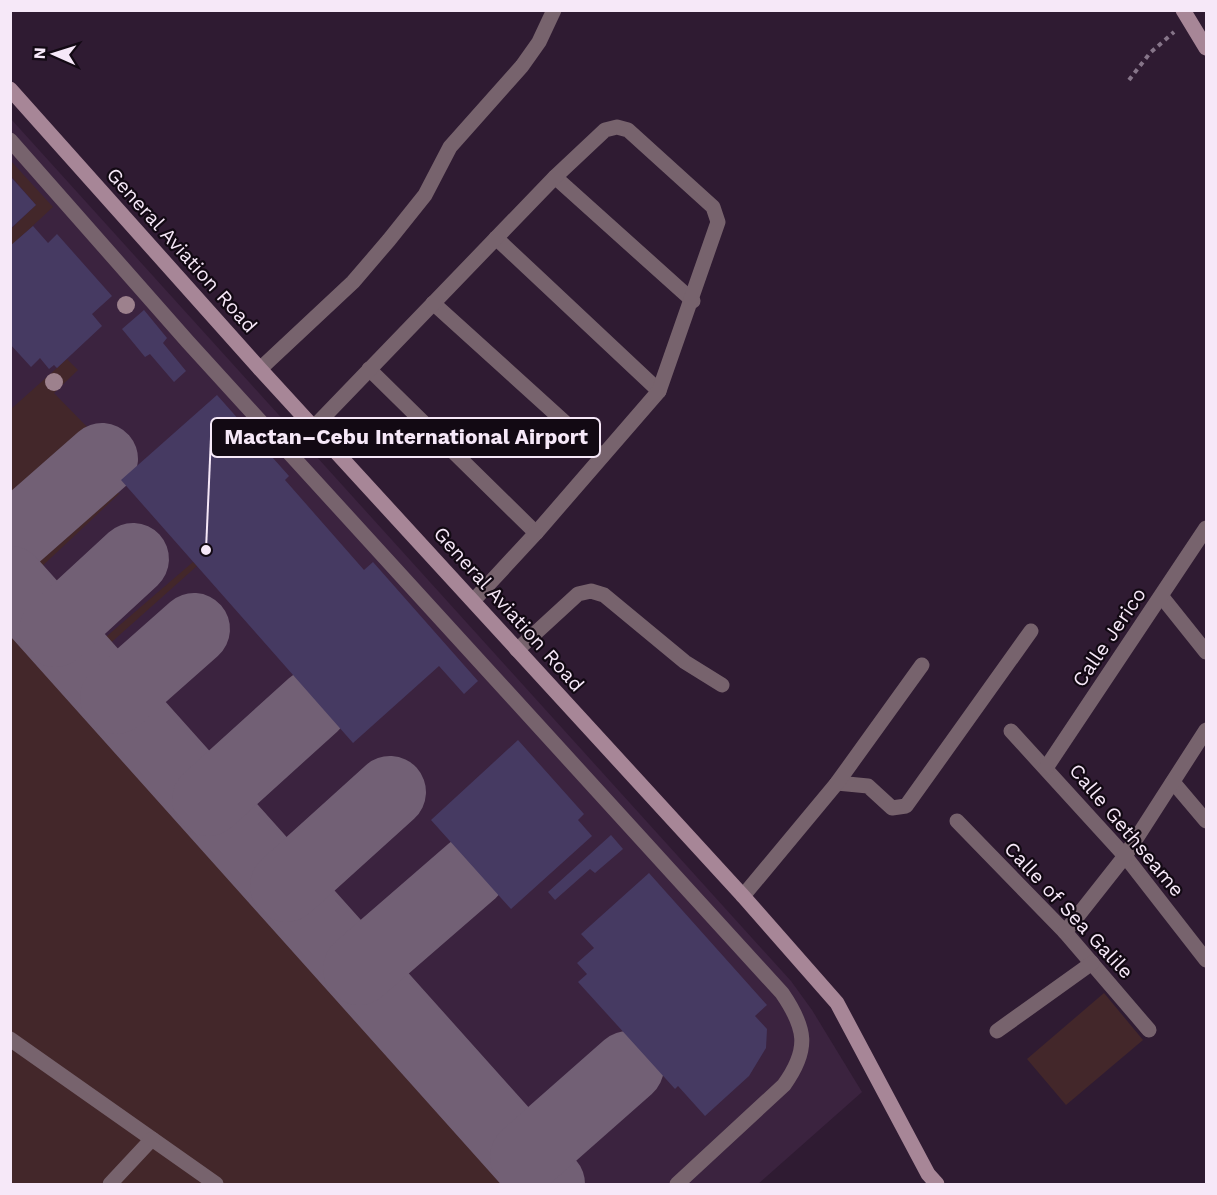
<svg xmlns="http://www.w3.org/2000/svg" width="1217" height="1195" viewBox="0 0 1217 1195" font-family="'Work Sans',sans-serif">
  <style>
    .built { fill: #3b233f }
    .green { fill: #43272a }
    .lines { fill: none; stroke-linecap: round; stroke-linejoin: round }
    .taxiway { stroke: #726075; stroke-width: 72 }
    .building { fill: #463a62 }
    .path { stroke: #867589; stroke-width: 4; stroke-dasharray: 4.5 4.5; stroke-linecap: butt }
    .lane { stroke: #77636d; stroke-width: 15 }
    .street { stroke: #77636d; stroke-width: 15 }
    .secondary { stroke: #a78697; stroke-width: 15 }
    .tree { fill: #9d818d }
    .labels { text-anchor: middle; stroke-width: 4.5; stroke-linejoin: round; paint-order: stroke }
    .street-label { font-size: 20px; fill: #f6e8f8; stroke: #120913 }
    .leader { fill: none; stroke: #f6e8f8; stroke-width: 2 }
    .callout-dot { fill: #f6e8f8; stroke: #120913; stroke-width: 2 }
    .callout { fill: #120913; stroke: #f6e8f8; stroke-width: 2 }
    .callout-label { font-size: 21px; text-anchor: middle; font-weight: bold; fill: #f6e8f8 }
  </style>
  <rect width="100%" height="100%" fill="#2f1b32"/>
  <path class="built" d="M11 119 791 981 812 1010 862 1092 758 1184H11Z"/>
  <g class="green">
    <path d="M11 161 53 207 11 246V229L36 205 11 176Z"/>
    <path d="M67 359 78 370 54 393 91 431 87 435 99 448 11 529V409Z"/>
    <path d="M79 493H120L37 571 17 550Z"/>
    <path d="M193 562 197 566 105 648 100 642Z"/>
    <path d="M11 603 534 1184H11Z"/>
    <path d="M1104 993 1143 1040 1066 1105 1027 1059Z"/>
  </g>
  <g class="lines">
    <g class="taxiway">
      <path d="M10 540 102 459"/>
      <path d="M10 582 549 1184"/>
      <path d="M55 631 133 559"/>
      <path d="M116 698 194 629"/>
      <path d="M208 800 313 705"/>
      <path d="M286 886 390 792"/>
      <path d="M359 969 472 871"/>
      <path d="M526 1157 628 1067"/>
    </g>
  </g>
  <g class="building">
    <path d="M10 176 36 205 10 229Z"/>
    <path d="M33 226 48 243 57 234 112 296 92 314 102 326 57 368 54 365 49 369 40 358 31 367 10 344V246Z"/>
    <path d="M144 310 167 338 163 343 186 371 174 382 150 354 145 357 122 329Z"/>
    <path d="M217 395 289 476 285 480 364 570 373 562 478 681 464 694 439 666 353 743 121 480Z"/>
    <path d="M518 740 584 814 578 820 592 836 511 909 431 820Z"/>
    <path d="M611 835 623 849 595 873 590 869 555 900 548 892Z"/>
    <path d="M649 873 767 1005 755 1016 767 1029 766 1048 749 1076 705 1116 678 1086 675 1089 578 982 587 974 577 963 594 948 581 934Z"/>
  </g>
  <g class="lines">
    <path class="path" d="M1129 80 1150 53 1174 32"/>
    <g class="lane">
      <path d="M10 140 188 342 782 993C806 1028 810 1049 784 1085L677 1184"/>
      <path d="M260 369 353 282 389 240 425 195 450 147 522 66 539 42 554 10"/>
      <path d="M10 1039 216 1184"/>
      <path d="M110 1184 152 1139"/>
    </g>
    <g class="street">
      <path d="M555 177 693 301"/>
      <path d="M496 238 659 391"/>
      <path d="M433 303 602 456"/>
      <path d="M369 369 536 533"/>
      <path d="M314 427 555 177 605 130 617 127 628 130 713 207 718 222 659 391 536 533 474 600"/>
      <path d="M1162 597 1206 652"/>
      <path d="M517 650 578 594 591 591 604 595 685 662 722 685"/>
      <path d="M1011 731 1125 856 1206 960"/>
      <path d="M1046 768 1206 528"/>
      <path d="M1173 782 1206 821"/>
      <path d="M837 783 868 786 892 808 906 806 1031 631"/>
      <path d="M957 821 1065 932 1149 1030"/>
      <path d="M743 896 837 783 922 665"/>
      <path d="M1065 932 1125 856 1206 730"/>
      <path d="M997 1031 1092 963"/>
    </g>
    <g class="secondary">
      <path d="M1183 10 1206 48"/>
      <path d="M10 89 260 369 743 896 837 1003 928 1174 937 1184"/>
    </g>
  </g>
  <g class="tree">
    <circle cx="126" cy="305" r="9"/>
    <circle cx="54" cy="382" r="9"/>
  </g>
  <g class="labels">
    <g class="street-label">
      <text transform="translate(182 250) rotate(48)" y="7">General Aviation Road</text>
      <text transform="translate(509 609) rotate(48)" y="7">General Aviation Road</text>
      <text transform="translate(1109 637) rotate(-56)" y="7">Calle Jerico</text>
      <text transform="translate(1127 830) rotate(50)" y="7">Calle Gethseame</text>
      <text transform="translate(1069 910) rotate(47)" y="7">Calle of Sea Galile</text>
    </g>
  </g>
  <path class="leader" d="M206 550L211 437"/>
  <circle class="callout-dot" cx="206" cy="550" r="6"/>
  <rect class="callout" x="211" y="418" width="389" height="39" rx="6"/>
  <g class="callout-label">
    <text x="406" y="444">Mactan–Cebu International Airport</text>
  </g>
  <rect width="1217" height="1195" fill="none" stroke="#f6e8f8" stroke-width="24"/>
  <g transform="translate(54 54) rotate(273)" stroke="#120913" stroke-width="4.5" paint-order="stroke">
  <path d="M0-4.5L10 22L0 15L-10 22Z" fill="#f6e8f8"/>
  <text y="-9" font-size="16" font-weight="bold" text-anchor="middle" fill="#f6e8f8">N</text>
  </g>
</svg>
